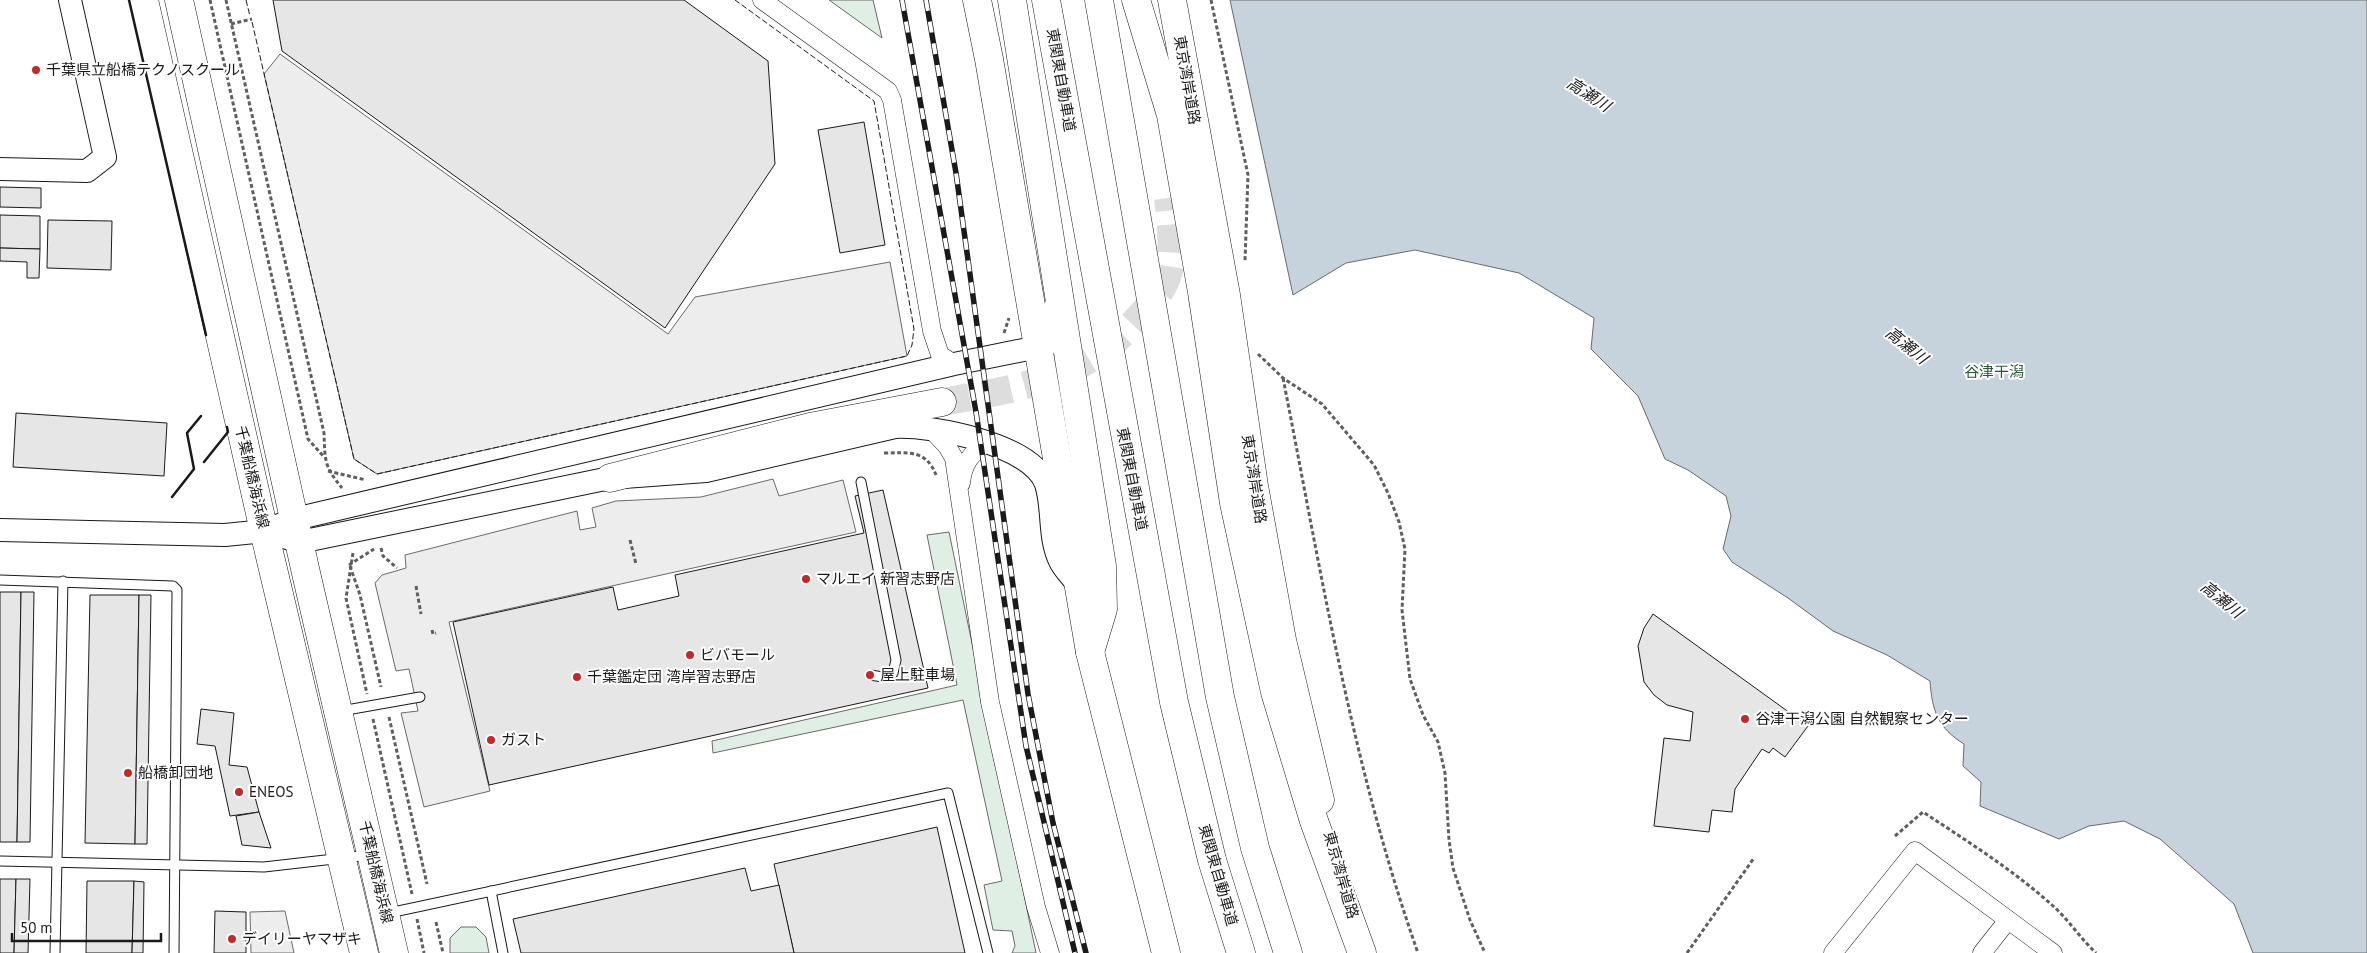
<svg xmlns="http://www.w3.org/2000/svg" width="2367" height="953" viewBox="0 0 2367 953" font-family="'PT Sans','Noto Sans JP',sans-serif">
  <style>
    .green { fill: #e0efe3; stroke: #6a6a6a }
    .parking { fill: #ededed; stroke: #6a6a6a }
    .water { fill: #c6d2dc; stroke: #6a6a6a }
    .building { fill: #e6e6e6; stroke: #1a1a1a }
    .lines { fill: none; stroke-linecap: round; stroke-linejoin: round }
    .motorway-tunnel { stroke: #ddd; stroke-width: 28; stroke-dasharray: 28 14; stroke-linecap: butt }
    .service-casing { stroke: #1a1a1a; stroke-width: 11 }
    .minor-casing { stroke: #1a1a1a; stroke-width: 19 }
    .tertiary-casing { stroke: #1a1a1a; stroke-width: 24 }
    .primary-casing { stroke: #1a1a1a; stroke-width: 29 }
    .trunk-casing { stroke: #1a1a1a; stroke-width: 29 }
    .motorway-casing { stroke: #1a1a1a; stroke-width: 29 }
    .path { stroke: #5f5f5f; stroke-width: 3; stroke-dasharray: 4 2.5; stroke-linecap: butt }
    .service { stroke: #fff; stroke-width: 9 }
    .minor { stroke: #fff; stroke-width: 18 }
    .tertiary { stroke: #fff; stroke-width: 22 }
    .primary { stroke: #fff; stroke-width: 28 }
    .trunk { stroke: #fff; stroke-width: 28 }
    .motorway { stroke: #fff; stroke-width: 28 }
    .rail-casing { stroke: #1a1a1a; stroke-width: 5.5 }
    .rail { stroke: #fff; stroke-width: 4; stroke-dasharray: 11; stroke-linecap: butt }
    .fence { stroke: #1a1a1a; stroke-width: 1; stroke-dasharray: 6 2.5; stroke-linecap: butt }
    .wall { stroke: #1a1a1a; stroke-width: 2.5 }
    .poi-dot { fill: #c62828; stroke: #fff; stroke-width: 2 }
    .labels { text-anchor: middle; stroke-width: 4; stroke-linejoin: round; paint-order: stroke }
    .poi-label { font-size: 15px; fill: #1a1a1a; stroke: #fff; text-anchor: start }
    .street-label { font-size: 15px; fill: #1a1a1a; stroke: #fff }
    .park-label { font-size: 15px; fill: #2b5a34; stroke: #fff }
    .water-label { font-size: 16px; font-style: italic; fill: #1a1a1a; stroke: #fff }
  </style>
  <rect width="100%" height="100%" fill="#fff"/>
  <g class="green">
    <path d="M829 0H873L882 38Z"/>
    <path d="M949 532 1036 953H1012L1015 946 1012 931 993 930 984 885 1002 881 963 700 713 753 712 741 957 685 927 535Z"/>
    <path d="M461 927H476L486 937 489 953H450V938Z"/>
  </g>
  <g class="parking">
    <path d="M280 54 668 334 695 297 890 262 907 356 377 474 354 459 264 74Z"/>
    <path d="M773 479 779 496 843 480 856 532 449 622 490 791 424 807 401 713 418 711 409 669 396 671 375 583 382 575 406 568 405 555 577 511 580 530 596 527 592 508 616 501 701 497Z"/>
    <path d="M285 911 294 953H251L250 912Z"/>
  </g>
  <path class="water" d="M1230 0H2367V953H2253L2234 904 2160 839 2124 821 2089 826 2059 839 1980 806 1981 782 1963 766 1964 744C1938 728 1932 711 1930 681L1887 655 1833 631 1788 598 1732 562 1723 549 1731 516 1726 496 1688 470 1665 459 1638 396 1591 349 1594 318 1519 273 1415 250 1346 263 1293 295Z"/>
  <g class="building">
    <path d="M273 0H684L768 61 775 164 665 328 282 51Z"/>
    <path d="M864 122 885 245 840 253 818 130Z"/>
    <path d="M0 187 41 188V208L0 207Z"/>
    <path d="M0 215 40 216V249L0 248Z"/>
    <path d="M48 220 112 221 111 270 47 268Z"/>
    <path d="M0 248 40 249 39 278H27V262L0 261Z"/>
    <path d="M16 413 167 423 164 476 13 467Z"/>
    <path d="M883 490 928 688 489 785 453 622 613 587 618 610 679 596 675 575 864 533 855 496Z"/>
    <path d="M0 592H21L17 842H0Z"/>
    <path d="M21 592H34L30 842H17Z"/>
    <path d="M90 595H139L135 844 85 843Z"/>
    <path d="M139 595H151L147 844H135Z"/>
    <path d="M1653 614 1808 726 1785 757 1773 748 1769 753 1762 749 1735 789 1732 812 1712 810 1709 832 1654 826 1664 738 1690 741 1693 712 1667 705 1654 695 1644 682 1638 646 1644 628Z"/>
    <path d="M201 709 234 713 229 765 247 767 259 812 230 816 215 746 197 744Z"/>
    <path d="M259 812 271 848 242 845 236 816Z"/>
    <path d="M937 827 965 953H794L774 864Z"/>
    <path d="M745 868 751 891 779 885 794 953H521L513 919Z"/>
    <path d="M0 879H16L14 953H0Z"/>
    <path d="M16 879H30L28 953H14Z"/>
    <path d="M87 881H134L132 953H86Z"/>
    <path d="M134 881 144 882 143 953H132Z"/>
    <path d="M215 911 246 912V953H214Z"/>
  </g>
  <g class="lines">
    <path class="motorway-tunnel" d="M942 402C1023 387 1084 381 1141 315 1154 301 1167 285 1170 266 1173 244 1171 221 1168 198"/>
    <defs>
      <g id="service">
        <path d="M861 482 896 660 893 673 883 677 870 675"/>
        <path d="M0 580 173 586 177 590 174 953"/>
        <path d="M341 711 420 697"/>
        <path d="M0 861 264 867 369 855"/>
        <path d="M491 891 503 953"/>
        <path d="M389 913 948 793 988 953"/>
        <path d="M55 953 63 581"/>
      </g>
      <g id="minor">
        <path d="M762 0 888 91 892 100 932 331 940 355 954 364"/>
        <path d="M932 430 947 446 954 458 990 702 1036 907 1050 953"/>
        <path d="M961 483C963 462 972 453 988 441"/>
        <path d="M1833 953 1915 851 2053 953"/>
        <path d="M1982 953 2008 920"/>
      </g>
      <g id="tertiary">
        <path d="M0 169 87 171 105 157 70 0"/>
        <path d="M0 530 225 535 264 531 295 519 954 364 1038 347"/>
        <path d="M284 537 300 542 610 478 706 471 895 427C932 425 1032 444 1046 484 1054 509 1048 539 1061 563 1065 570 1072 577 1077 584"/>
      </g>
      <g id="primary">
        <path d="M144 0 264 531 364 953"/>
        <path d="M179 0 306 573 394 953"/>
      </g>
      <g id="trunk">
        <path d="M977 0 989 59 1090 652 1166 953"/>
        <path d="M1172 0 1226 295 1254 486 1282 640 1320 800"/>
      </g>
      <g id="motorway">
        <path d="M1012 0 1102 566 1103 609 1090 652"/>
        <path d="M1046 0 1174 702 1212 860 1241 953"/>
        <path d="M1099 0 1220 697 1255 848 1288 953"/>
        <path d="M1136 0 1171 115 1202 292 1234 503 1275 692 1314 821 1362 953"/>
        <path d="M1038 347C1055 337 1059 328 1058 308"/>
        <path d="M610 478 810 427 942 402"/>
      </g>
    </defs>
    <use href="#service" class="service-casing"/>
    <use href="#minor" class="minor-casing"/>
    <use href="#tertiary" class="tertiary-casing"/>
    <use href="#primary" class="primary-casing"/>
    <use href="#trunk" class="trunk-casing"/>
    <use href="#motorway" class="motorway-casing"/>
    <g class="path">
      <path d="M210 0 308 439 324 457"/>
      <path d="M226 0 324 433C325 461 324 466 342 488"/>
      <path d="M1211 0 1248 175 1245 261"/>
      <path d="M231 24 252 19"/>
      <path d="M1004 333 1009 318"/>
      <path d="M1258 354 1283 378 1322 404 1374 465 1388 493 1399 522 1405 549 1402 610 1410 679 1423 715 1438 742 1445 773 1449 840 1453 868 1470 920 1485 953"/>
      <path d="M1283 378C1321 571 1352 766 1418 953"/>
      <path d="M884 453C908 453 926 449 936 475"/>
      <path d="M328 471 366 480"/>
      <path d="M630 540 636 564"/>
      <path d="M381 548 383 556 397 568"/>
      <path d="M353 553 346 598 367 694"/>
      <path d="M349 565 374 549"/>
      <path d="M350 566 360 595 381 687"/>
      <path d="M416 586 421 614"/>
      <path d="M432 630 433 634 436 633"/>
      <path d="M389 717 427 884"/>
      <path d="M373 719 412 894"/>
      <path d="M1895 836 1923 812C1967 841 2013 870 2052 905 2068 919 2080 938 2096 953"/>
      <path d="M417 919 424 953"/>
      <path d="M436 922 443 953"/>
      <path d="M1687 953 1754 858"/>
    </g>
    <use href="#service" class="service"/>
    <use href="#minor" class="minor"/>
    <use href="#tertiary" class="tertiary"/>
    <use href="#primary" class="primary"/>
    <use href="#trunk" class="trunk"/>
    <use href="#motorway" class="motorway"/>
    <defs>
      <g id="rail">
        <path d="M902 0 976 412 1026 746 1075 953"/>
        <path d="M926 0 956 173 1028 694 1053 823 1086 953"/>
      </g>
    </defs>
    <use href="#rail" class="rail-casing"/>
    <use href="#rail" class="rail"/>
    <g class="fence">
      <path d="M246 0 250 16"/>
      <path d="M252 22 354 459 377 474 907 356 912 345 914 329 874 101 735 0"/>
    </g>
    <g class="wall">
      <path d="M129 0 206 335"/>
      <path d="M204 462 228 432 227 427"/>
      <path d="M172 497 194 469 187 433 201 416"/>
    </g>
  </g>
  <g class="poi-dot">
    <circle cx="36" cy="70" r="5"/>
    <circle cx="806" cy="579" r="5"/>
    <circle cx="690" cy="655" r="5"/>
    <circle cx="870" cy="675" r="5"/>
    <circle cx="577" cy="677" r="5"/>
    <circle cx="1745" cy="719" r="5"/>
    <circle cx="491" cy="740" r="5"/>
    <circle cx="128" cy="773" r="5"/>
    <circle cx="239" cy="792" r="5"/>
    <circle cx="232" cy="939" r="5"/>
  </g>
  <g class="labels">
    <g class="poi-label">
      <text x="46" y="75">千葉県立船橋テクノスクール</text>
      <text x="816" y="584">マルエイ 新習志野店</text>
      <text x="700" y="660">ビバモール</text>
      <text x="880" y="680">屋上駐車場</text>
      <text x="587" y="682">千葉鑑定団 湾岸習志野店</text>
      <text x="1755" y="724">谷津干潟公園 自然観察センター</text>
      <text x="501" y="745">ガスト</text>
      <text x="138" y="778">船橋卸団地</text>
      <text x="249" y="797">ENEOS</text>
      <text x="242" y="944">デイリーヤマザキ</text>
    </g>
    <g class="street-label">
      <text transform="translate(1061 80) rotate(80)" y="5">東関東自動車道</text>
      <text transform="translate(1187 80) rotate(80)" y="5">東京湾岸道路</text>
      <text transform="translate(252 477) rotate(77)" y="5">千葉船橋海浜線</text>
      <text transform="translate(1132 479) rotate(79)" y="5">東関東自動車道</text>
      <text transform="translate(1254 479) rotate(81)" y="5">東京湾岸道路</text>
      <text transform="translate(376 872) rotate(77)" y="5">千葉船橋海浜線</text>
      <text transform="translate(1218 875) rotate(74)" y="5">東関東自動車道</text>
      <text transform="translate(1341 875) rotate(74)" y="5">東京湾岸道路</text>
    </g>
    <g class="park-label">
      <text x="1994" y="377">谷津干潟</text>
    </g>
    <g class="water-label">
      <text transform="translate(1589 94) rotate(33)" y="6">高瀬川</text>
      <text transform="translate(1907 345) rotate(39)" y="6">高瀬川</text>
      <text transform="translate(2222 599) rotate(39)" y="6">高瀬川</text>
    </g>
  </g>
  <path d="M12 933v8h149v-8" fill="none" stroke="#1a1a1a" stroke-width="2.5"/>
  <text x="20" y="933" font-size="15" fill="#1a1a1a" stroke="#ffffff" stroke-width="4" paint-order="stroke">50 m</text>
</svg>
